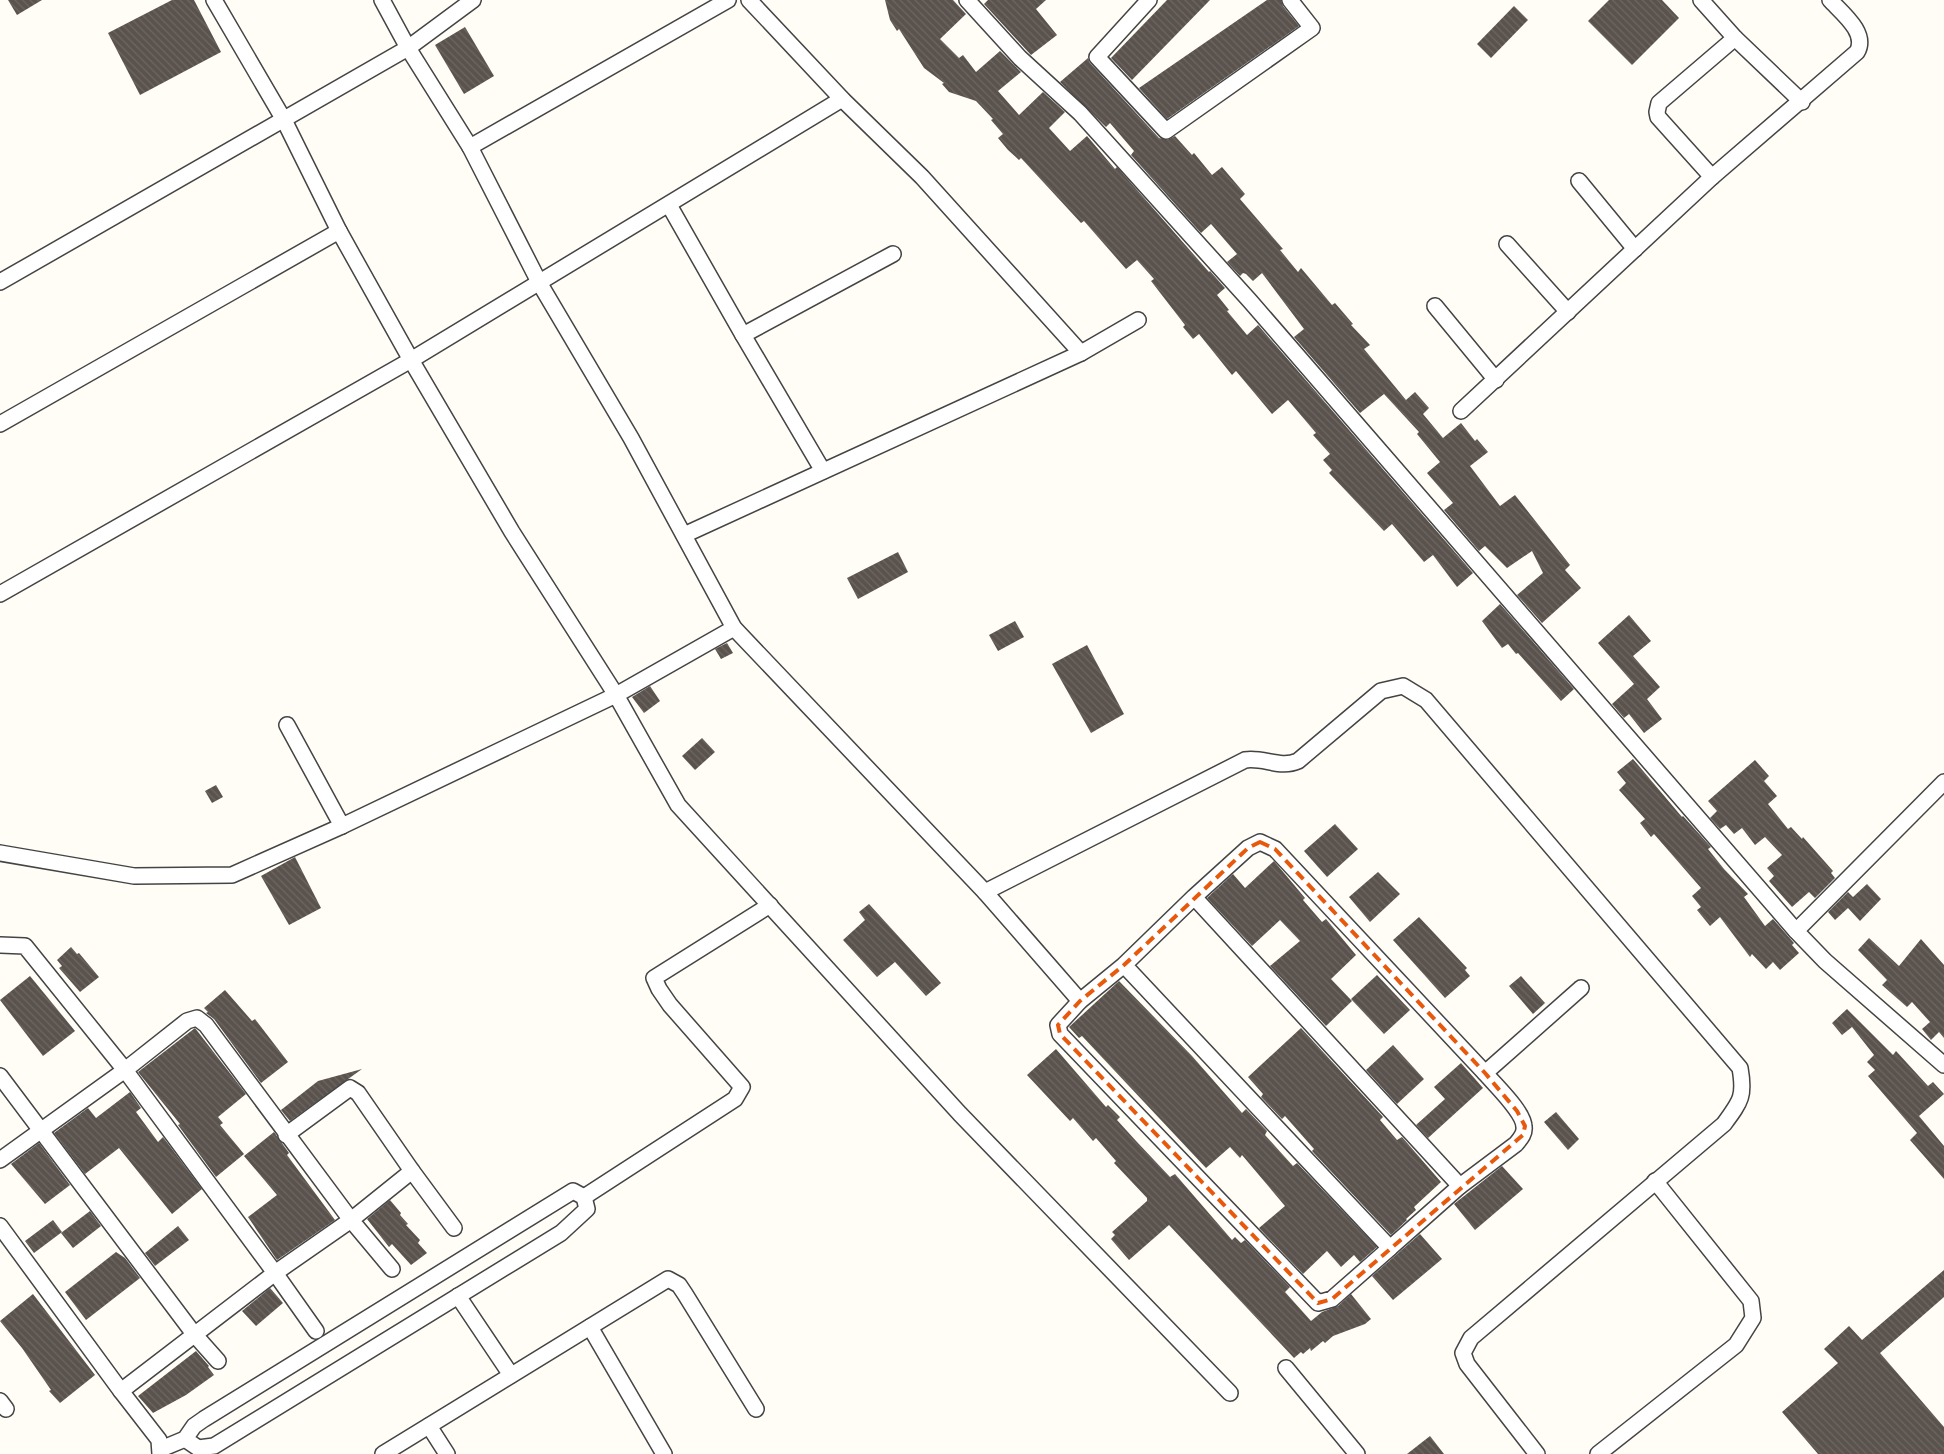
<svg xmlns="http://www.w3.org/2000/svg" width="1944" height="1454" viewBox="0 0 1944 1454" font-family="'Noto Serif',serif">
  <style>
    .building { fill: url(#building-back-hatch) }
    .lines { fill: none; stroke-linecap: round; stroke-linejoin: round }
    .street-casing { stroke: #444; stroke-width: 18 }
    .street { stroke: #fff; stroke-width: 15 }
    .marked { fill: none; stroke: #e8590c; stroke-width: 4; stroke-dasharray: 10 6; stroke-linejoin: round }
  </style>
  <defs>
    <pattern id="building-back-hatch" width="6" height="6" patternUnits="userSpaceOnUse" patternTransform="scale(1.25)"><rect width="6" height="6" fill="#5a524d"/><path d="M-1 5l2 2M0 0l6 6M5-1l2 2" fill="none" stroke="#6d6662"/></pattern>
  </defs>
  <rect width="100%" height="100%" fill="#fffdf5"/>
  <g class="building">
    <path d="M8 0H42L17 15Z"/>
    <path d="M172 0H194L221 52 140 95 108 33Z"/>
    <path d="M885 0H953L966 14 940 39 959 58 963 55 976 72 1000 51 1021 72 998 91 1019 115 1043 92 1065 112 1049 128 1070 151 1087 136 1115 169 1117 167 1209 272 1210 271 1225 288 1217 295 1229 310 1227 311 1247 335 1258 325 1473 573 1457 587 1433 555 1424 562 1392 524 1384 531 1329 473 1332 470 1323 460 1330 454 1313 435 1316 433 1288 400 1272 414 1236 371 1232 375 1199 334 1193 339 1183 327 1185 325 1151 281 1154 279 1137 260 1126 269 1084 221 1081 223 1021 158 1019 160 1008 150 998 138 1003 134 991 120 993 119 976 101 949 92 942 84 944 83 924 68 899 29 897 31 890 20Z"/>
    <path d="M988 0H1046L1036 9 1057 35 1031 55 984 4Z"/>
    <path d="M1167 0H1210L1132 80 1111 58Z"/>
    <path d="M1267 0H1281L1283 6 1299 26 1167 119 1139 88Z"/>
    <path d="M1609 0H1662L1679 18 1632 65 1588 21Z"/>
    <path d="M1514 6 1528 20 1491 58 1477 44Z"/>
    <path d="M465 27 494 76 464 94 435 45Z"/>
    <path d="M1088 58 1090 63 1159 138 1167 140 1175 136 1192 155 1194 153 1212 175 1222 167 1245 194 1240 199 1283 249 1280 250 1298 272 1301 268 1332 305 1335 303 1353 324 1351 325 1370 345 1364 349 1406 400 1415 392 1429 408 1423 414 1443 438 1461 423 1475 441 1477 439 1488 452 1470 466 1500 506 1515 495 1570 565 1565 570 1581 588 1542 623 1517 595 1543 573 1532 551 1507 568 1485 546 1479 551 1444 510 1453 503 1427 473 1440 462 1417 434 1419 432 1384 394 1360 413 1294 337 1304 329 1262 273 1253 281 1246 274 1243 273 1240 276 1227 262 1237 254 1211 224 1201 233 1131 155 1134 151 1110 123 1106 127 1060 82Z"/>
    <path d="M898 552 908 572 858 599 847 578Z"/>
    <path d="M1500 604 1574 689 1561 701 1518 653 1516 654 1508 644 1502 648 1482 621Z"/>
    <path d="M1629 615 1651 641 1633 656 1660 687 1647 699 1662 719 1644 733 1629 714 1624 718 1612 704 1634 684 1598 643Z"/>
    <path d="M1015 621 1024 637 998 651 989 635Z"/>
    <path d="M727 643 733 653 721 659 715 649Z"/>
    <path d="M1087 645 1124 714 1091 733 1052 664Z"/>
    <path d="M650 686 660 701 644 713 632 697Z"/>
    <path d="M702 738 715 752 695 770 682 756Z"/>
    <path d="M1633 759 1682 817 1683 816 1711 847 1708 849 1724 869 1748 894 1744 897 1765 926 1773 919 1794 943 1792 945 1799 953 1780 970 1773 962 1766 969 1752 954 1750 957 1720 917 1710 926 1697 910 1701 907 1692 896 1701 888 1654 834 1651 837 1640 823 1645 819 1619 790 1626 783 1617 772Z"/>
    <path d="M1755 760 1769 776 1764 781 1777 796 1768 804 1788 829 1791 827 1802 839 1803 837 1833 871 1831 873 1835 878 1815 898 1809 892 1792 907 1769 881 1774 876 1767 868 1782 855 1765 837 1755 845 1742 828 1734 834 1726 825 1720 829 1710 818 1717 811 1708 801Z"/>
    <path d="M216 785 223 797 212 803 205 791Z"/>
    <path d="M1335 824 1358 849 1327 877 1304 851Z"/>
    <path d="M295 857 321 908 289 925 261 876Z"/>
    <path d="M1274 861 1305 898 1303 900 1322 922 1326 919 1356 955 1331 979 1352 1001 1326 1026 1270 966 1300 941 1280 920 1252 946 1207 898 1233 874 1245 888Z"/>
    <path d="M1378 872 1400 894 1370 922 1349 897Z"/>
    <path d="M1867 884 1881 899 1860 921 1848 908 1835 920 1828 912 1848 892 1853 897Z"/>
    <path d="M869 904 941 983 926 996 895 962 877 977 843 940 865 920 859 912Z"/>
    <path d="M1419 917 1467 968 1465 970 1470 976 1445 998 1393 940Z"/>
    <path d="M1869 938 1899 966 1921 939 1944 965V1038L1939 1032 1931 1040 1922 1029 1930 1022 1912 1002 1907 1007 1882 985 1887 980 1858 950Z"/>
    <path d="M71 947 77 954 79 953 99 977 80 992 59 968 62 966 57 960Z"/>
    <path d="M1377 975 1410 1010 1384 1034 1351 999Z"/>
    <path d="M30 976 75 1031 43 1056 0 1000Z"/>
    <path d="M1521 976 1545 1003 1533 1014 1509 986Z"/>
    <path d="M1119 981 1192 1056 1242 1113 1246 1109 1267 1131 1265 1135 1293 1166 1297 1163 1377 1247 1360 1262 1354 1255 1341 1267 1327 1251 1303 1274 1259 1228 1285 1206 1242 1155 1240 1158 1230 1147 1206 1168 1082 1036 1079 1038 1069 1027Z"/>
    <path d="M225 990 252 1021 255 1019 288 1062 261 1083 214 1019 206 1013 208 1012 204 1008Z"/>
    <path d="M1847 1009 1893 1055 1896 1051 1928 1086 1933 1082 1944 1094 1919 1116 1944 1146V1179L1910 1140 1917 1133 1868 1076 1875 1070 1867 1062 1874 1055 1852 1027 1842 1035 1832 1023Z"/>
    <path d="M195 1028 246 1094 218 1117 223 1123 220 1125 244 1154 216 1177 178 1125 180 1124 138 1072Z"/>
    <path d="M1301 1028 1383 1117 1380 1120 1397 1140 1402 1137 1441 1182 1414 1207 1416 1210 1406 1219 1407 1220 1391 1235 1312 1151 1314 1149 1285 1116 1282 1119 1261 1097 1263 1094 1248 1077Z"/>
    <path d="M1393 1045 1424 1079 1397 1104 1366 1070Z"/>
    <path d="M1056 1049 1106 1107 1108 1105 1120 1117 1117 1120 1137 1142 1170 1177 1175 1174 1232 1240 1235 1237 1241 1243 1245 1240 1290 1287 1285 1292 1311 1321 1322 1312 1338 1306 1351 1294 1371 1319 1365 1324 1333 1336 1325 1343 1323 1341 1311 1351 1310 1348 1303 1354 1301 1352 1294 1358 1169 1225 1129 1260 1111 1239 1115 1235 1112 1232 1147 1201V1198L1114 1163 1116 1161 1096 1138 1093 1141 1073 1118 1070 1121 1027 1075Z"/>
    <path d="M1461 1063 1483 1088 1428 1138 1416 1125 1445 1099 1434 1087Z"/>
    <path d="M362 1069 290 1121 281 1110 318 1081Z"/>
    <path d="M130 1092 141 1108 136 1112 158 1142 163 1137 202 1189 172 1214 119 1148 85 1174 54 1133 88 1108 96 1118Z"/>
    <path d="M1556 1112 1579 1139 1568 1150 1544 1122Z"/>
    <path d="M274 1132 289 1153 287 1155 335 1220 277 1260 248 1217 277 1195 244 1156Z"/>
    <path d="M39 1143 70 1185 45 1204 11 1164Z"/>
    <path d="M1502 1166 1523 1189 1475 1230 1454 1204Z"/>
    <path d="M390 1200 401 1213 400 1215 408 1224 406 1225 420 1240 418 1243 427 1253 411 1265 392 1244 389 1247 367 1219Z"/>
    <path d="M90 1211 101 1226 73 1248 61 1233Z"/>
    <path d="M53 1220 62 1232 34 1253 25 1241Z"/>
    <path d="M178 1226 189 1240 155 1266 145 1253Z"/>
    <path d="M1420 1234 1442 1259 1393 1300 1372 1276Z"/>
    <path d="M116 1252 125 1258 140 1278 86 1320 65 1292Z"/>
    <path d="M1944 1270V1297L1880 1353 1944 1427V1454H1818L1782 1412 1838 1363 1824 1349 1849 1326 1862 1340Z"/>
    <path d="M270 1288 283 1303 256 1326 242 1311Z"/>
    <path d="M33 1294 95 1375 60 1403 49 1391 51 1390 22 1348 0 1321Z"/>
    <path d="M196 1351 209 1366 208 1367 214 1375 186 1395 153 1413 138 1396Z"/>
    <path d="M1430 1436 1444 1454H1407Z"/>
  </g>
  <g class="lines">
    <defs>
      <g id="street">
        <path d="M214 0 284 120 339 231 411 360 512 532 616 695 678 805 960 1114 1230 1393"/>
        <path d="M382 0 408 48 470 147 540 284 631 438 734 628 985 892 1080 1001"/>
        <path d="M749 0 842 99 922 177 1081 353"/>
        <path d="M967 0 1020 58 1080 113 1250 301 1796 931"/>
        <path d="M1149 0 1097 57 1166 131 1312 28 1290 0"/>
        <path d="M1701 0 1735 38 1802 102"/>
        <path d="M470 147 728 0"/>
        <path d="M1712 177 1658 117 1657 112 1659 103 1735 38"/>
        <path d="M1579 181 1635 249"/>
        <path d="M669 205 743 335 893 254"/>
        <path d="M1507 244 1568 312"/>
        <path d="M0 282 408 48 473 0"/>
        <path d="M1435 306 1496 380"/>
        <path d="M743 335 823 471"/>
        <path d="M1461 411 1712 177 1857 52C1868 33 1842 13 1830 0"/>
        <path d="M0 424 339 231"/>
        <path d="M684 535 1081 353 1138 320"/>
        <path d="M0 594 411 360 842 99"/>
        <path d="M287 725 342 826"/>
        <path d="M1944 782 1796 931 1825 961 1944 1065"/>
        <path d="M0 853 134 876 232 875 342 826 616 695 734 628"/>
        <path d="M985 892 1245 760C1264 757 1280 769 1298 761L1381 691 1403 686 1426 700 1740 1068C1745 1096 1741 1101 1724 1124L1471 1338 1463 1353 1467 1364 1537 1454"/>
        <path d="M0 945 25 946 125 1070 275 1273 121 1391 0 1226"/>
        <path d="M1124 965 1080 1001 1058 1025 1060 1034 1318 1303 1332 1299 1390 1248 1124 965 1194 897 1460 1186 1516 1144C1520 1139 1525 1134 1524 1127 1524 1112 1495 1085 1485 1073L1275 849 1260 842 1248 848 1194 897"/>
        <path d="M1485 1073 1581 988"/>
        <path d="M0 1076 194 1334 218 1361"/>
        <path d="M286 1135 350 1088 358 1093 412 1171"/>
        <path d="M0 1160 125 1070 187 1021 197 1018 206 1025 351 1220 275 1273 316 1331"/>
        <path d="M584 1197 735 1099 742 1087 670 1005 659 989 654 978 770 905"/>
        <path d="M1390 1248 1460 1186"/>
        <path d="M392 1269 351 1220 412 1171 454 1228"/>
        <path d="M458 1296 511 1375"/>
        <path d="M590 1327 664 1454"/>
        <path d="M1286 1368 1357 1454"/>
        <path d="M121 1391 159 1440 160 1454"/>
        <path d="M0 1401 6 1409"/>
        <path d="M429 1426 447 1454"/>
        <path d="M161 1449 185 1439 194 1426 204 1419 573 1191 584 1197 587 1209 561 1233 214 1446 198 1448 185 1439"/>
        <path d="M383 1454 668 1279 679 1285 685 1294 756 1409"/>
        <path d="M1598 1454 1736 1345 1753 1318 1751 1301 1655 1181"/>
      </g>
    </defs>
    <use href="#street" class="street-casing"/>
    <use href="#street" class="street"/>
  </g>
  <path class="marked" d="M1260 842 1275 849 1485 1073 1517 1111 1525 1126 1523 1135 1332 1299 1318 1303 1060 1034 1058 1025 1080 1001 1124 965 1248 848Z"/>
</svg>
